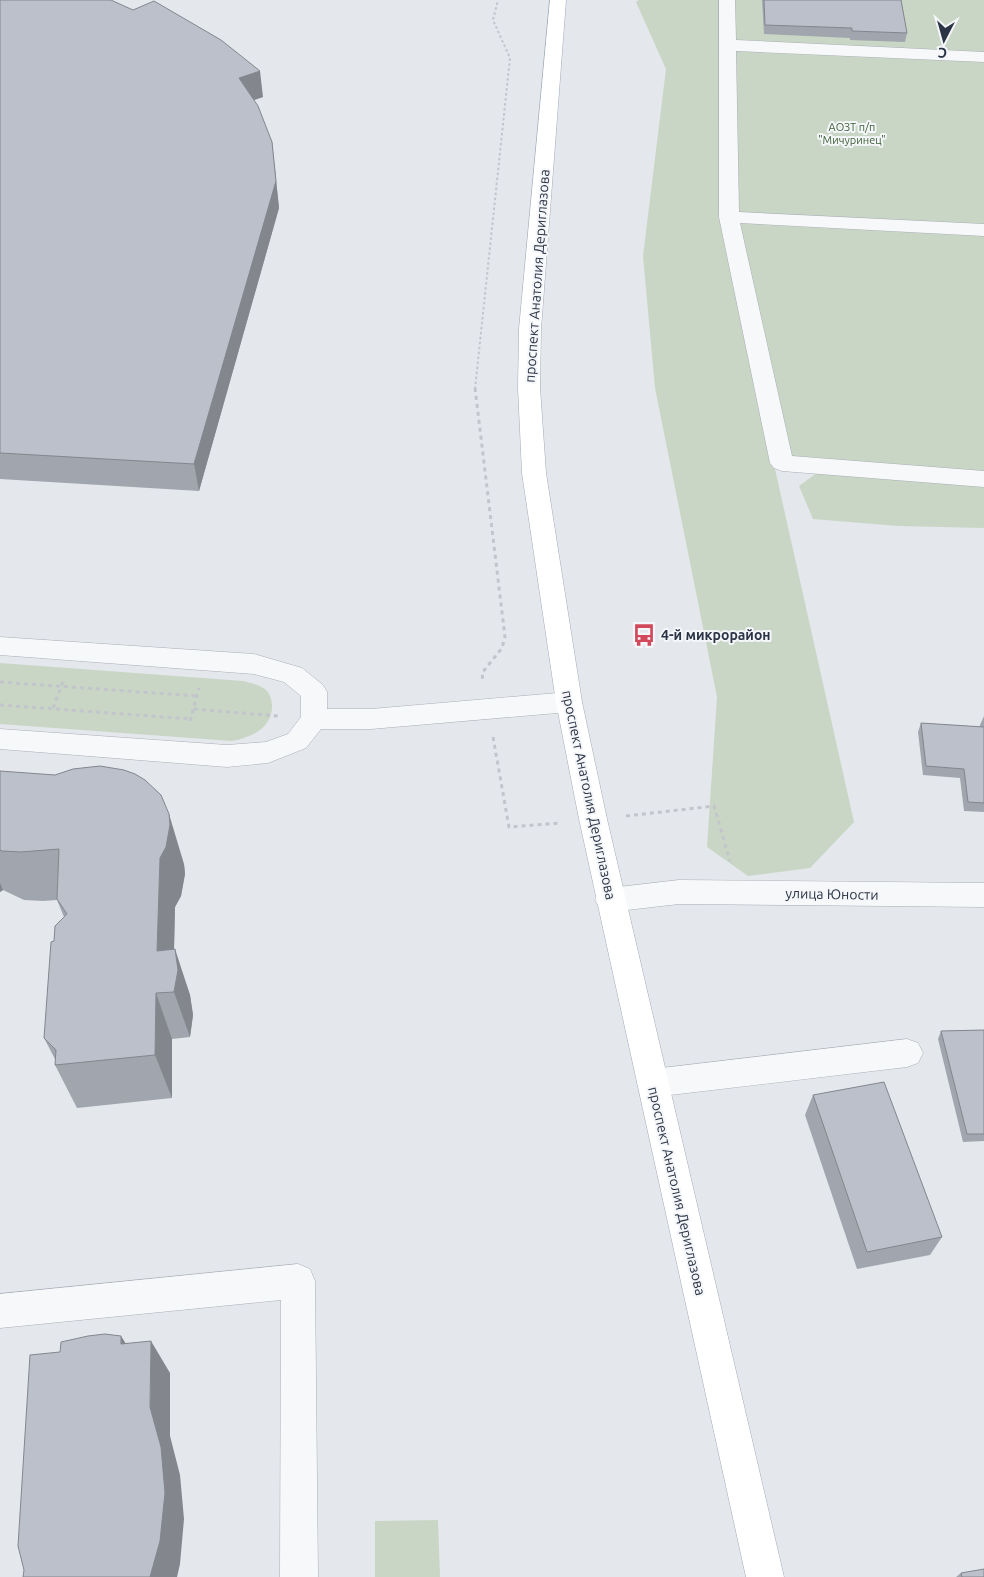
<svg xmlns="http://www.w3.org/2000/svg" width="984" height="1577" viewBox="0 0 984 1577" font-family="Ubuntu,sans-serif">
  <style>
    .green { fill: #c9d6c5 }
    .lines { fill: none; stroke-linecap: round; stroke-linejoin: round }
    .minor-casing { stroke: #a9aeb7; stroke-width: 1 }
    .major-casing { stroke: #a3abb8; stroke-width: 1 }
    .path-far1 { stroke: #c2c5cb; stroke-width: 2; stroke-dasharray: 2.5 2.5; stroke-linecap: butt }
    .path { stroke: #c2c5cb; stroke-width: 3; stroke-dasharray: 4 4; stroke-linecap: butt }
    .minor { fill: #f7f8fa; fill-rule: evenodd }
    .major { fill: #fff; fill-rule: evenodd }
    .wall { fill: #a1a5ae }
    .shaded-wall { fill: #83868d }
    .building { fill: #bbc0ca; stroke: #83868d }
    .labels { text-anchor: middle; stroke-width: 4; stroke-linejoin: round; paint-order: stroke }
    .far-park-label { font-size: 11px; fill: #3f6138; stroke: #f4f6f9 }
    .street-label { font-size: 14px; fill: #2b3445; stroke: #f4f6f9 }
    .poi-label { font-size: 14px; font-weight: bold; fill: #2b3445; stroke: #f4f6f9; text-anchor: start }
  </style>
  <rect width="100%" height="100%" fill="#e4e7ec"/>
  <g class="green">
    <path d="M639 0H984V528L898 526 813 519 799 486 818 472 775 469 854 822 810 868 748 876 707 847 717 697 655 388 643 256 666 69 636 2Z"/>
    <path d="M0 663 243 681C250 683 258 684 265 689 270 693 272 700 272 706 272 729 251 737 232 741L0 724Z"/>
    <path d="M438 1520 440 1577H375V1521Z"/>
  </g>
  <g class="lines">
    <defs>
      <g id="minor">
        <path d="M719 0H735L736 40 984 52V62L736 51 739 212 984 224V236L740 223 792 456 984 471V487L782 471 774 468 770 463 719 217Z"/>
        <path d="M0 637 254 654 302 668 323 685 327 692V709H371L569 692 578 695 582 702 578 709 569 712 371 729H321L306 748 268 763 227 767 0 749V729L227 745 266 742 288 734 301 717V696L284 682 254 674 0 655Z"/>
        <path d="M679 880 984 883V907L679 904 610 912 600 909 595 900 600 891 610 888Z"/>
        <path d="M907 1039 918 1043 923 1053 918 1063 907 1067 653 1097 642 1093 637 1083 642 1073 653 1069Z"/>
        <path d="M298 1264 310 1269 315 1281 318 1577H280L281 1300 0 1328V1294Z"/>
      </g>
      <path id="major" d="M550 0H566L541 329 540 388 546 473 582 702 607 819 784 1577H746L579 819 556 702 522 473 518 388 519 329Z"/>
    </defs>
    <use href="#minor" class="minor-casing"/>
    <use href="#major" class="major-casing"/>
    <path class="path-far1" d="M475 389 510 58 493 20 498 0"/>
    <g class="path">
      <path d="M475 388 505 637 502 648 482 673 483 681"/>
      <path d="M0 682 197 696"/>
      <path d="M0 705 191 719"/>
      <path d="M53 708 64 679"/>
      <path d="M194 709 278 716"/>
      <path d="M190 721 199 688"/>
      <path d="M493 737 509 827 560 823"/>
      <path d="M626 816 714 806 730 861"/>
    </g>
    <use href="#minor" class="minor"/>
    <use href="#major" class="major"/>
  </g>
  <g class="wall">
    <path d="M0 0 263 97 254 100 275 169 279 208 199 491 0 479Z"/>
    <path d="M762 0H901L907 33 905 42 850 40V38L764 34Z"/>
    <path d="M984 716V812L964 811 960 778 923 775 918 732 921 723 980 727V725Z"/>
    <path d="M0 771 184 864 185 874 181 896 175 907 174 949 190 995 193 1015 190 1037 172 1039V1098L77 1108 55 1065 56 1061 44 1038 54 941 64 917 57 900 43 901 24 900 3 890 0 892Z"/>
    <path d="M984 1030V1141L963 1142 938 1039 941 1031Z"/>
    <path d="M813 1095 942 1237 930 1255 857 1269 805 1115Z"/>
    <path d="M961 1573 984 1577H956Z"/>
  </g>
  <g class="shaded-wall">
    <path d="M260 71 263 97 242 104 239 78Z"/>
    <path d="M272 142 279 208 199 491 194 464Z"/>
    <path d="M169 814 184 864 185 874 181 896 175 907 173 992 157 951 160 858Z"/>
    <path d="M0 883 3 890 0 892Z"/>
    <path d="M175 949 190 995 193 1015 190 1037 174 992Z"/>
    <path d="M156 993 172 1039V1098L155 1055Z"/>
    <path d="M121 1336 142 1369 121 1344Z"/>
    <path d="M151 1341 170 1373V1436L180 1475 184 1519 180 1564 177 1577H150V1407Z"/>
  </g>
  <g class="building">
    <path d="M0 0H111L133 10 154 1 221 40 260 71 239 78 258 106 272 142 276 181 194 464 0 453Z"/>
    <path d="M764 0H901L907 33 852 31V28L765 25Z"/>
    <path d="M921 723 984 727V803L968 802 964 769 926 766Z"/>
    <path d="M100 766 124 770 135 774 145 780 161 795 169 814 170 825 166 847 160 858 157 951 175 949 178 970 174 992 156 993 155 1055 55 1065 56 1050 44 1038 51 942 54 941 55 926 67 914 57 899 59 849 21 852 2 851 0 850V771L55 775 73 769Z"/>
    <path d="M984 1030V1134H967L941 1031Z"/>
    <path d="M884 1082 942 1237 867 1252 813 1095Z"/>
    <path d="M105 1334 121 1336V1344L151 1341 150 1407 161 1447 165 1493 160 1541 150 1577H23L24 1570 18 1546 30 1355 60 1352 61 1342 88 1336Z"/>
    <path d="M984 1569V1577H962L961 1573Z"/>
  </g>
  <defs>
    <symbol id="bus-bare" viewBox="-9 -9 18 18"><path d="M-5-6H5V4H4V6H2V4H-2V6H-4V4H-5ZM-3.5-4V0h7V-4ZM-3.5 1.2v1.5H-2V1.2ZM2 1.2v1.5H3.5V1.2Z" fill="#d1495b" stroke="#f4f6f9" stroke-width="2.5" paint-order="stroke"/></symbol>
  </defs>
  <g fill-rule="evenodd">
    <use href="#bus-bare" x="628" y="619" width="32" height="32"/>
  </g>
  <g class="labels">
    <g class="far-park-label">
      <text x="852" y="131">АОЗТ п/п<tspan x="852" dy="13">"Мичуринец"</tspan></text>
    </g>
    <g class="street-label">
      <text transform="translate(537 276) rotate(-86)" y="5">проспект Анатолия Дериглазова</text>
      <text transform="translate(589 795) rotate(78)" y="5">проспект Анатолия Дериглазова</text>
      <text transform="translate(832 894) rotate(1)" y="5">улица Юности</text>
      <text transform="translate(677 1191) rotate(77)" y="5">проспект Анатолия Дериглазова</text>
    </g>
    <g class="poi-label">
      <text x="661" y="640">4-й микрорайон</text>
    </g>
  </g>
  <g transform="translate(944 40) rotate(186)" stroke="#f4f6f9" stroke-width="4" paint-order="stroke">
  <path d="M0-4L9 19L0 12L-9 19Z" fill="#2b3445"/>
  <text y="-8" font-size="14" font-weight="bold" text-anchor="middle" fill="#2b3445">С</text>
  </g>
</svg>
